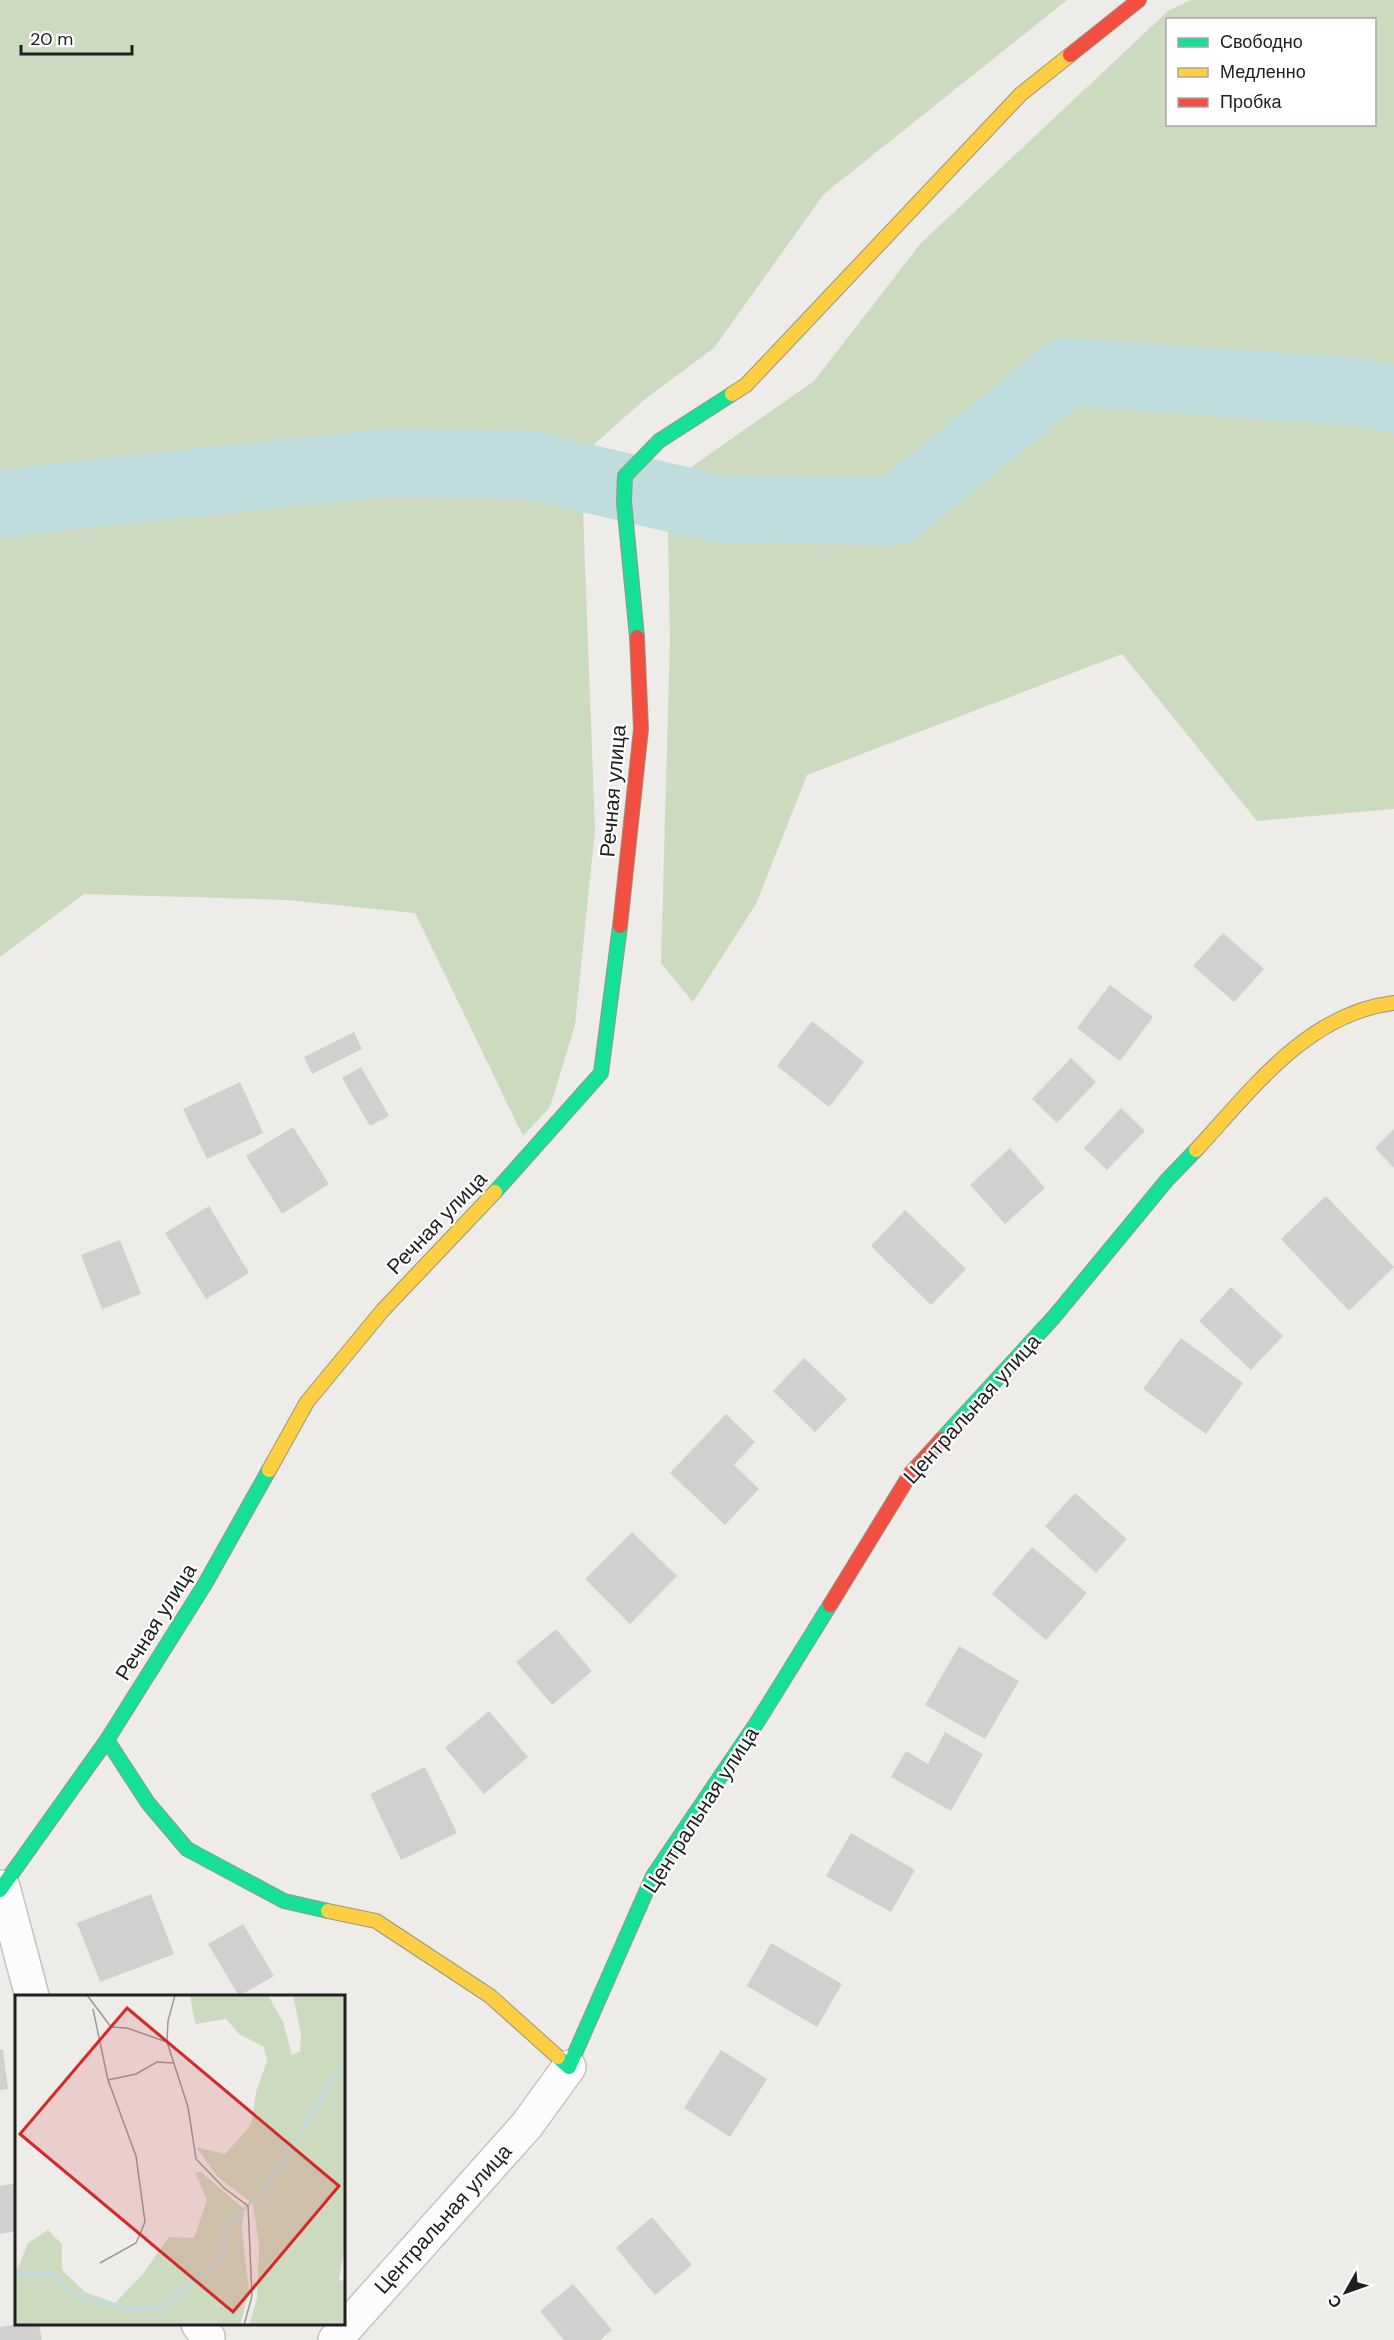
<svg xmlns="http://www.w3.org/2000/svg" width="1394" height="2340" viewBox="0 0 1394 2340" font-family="'DM Sans',sans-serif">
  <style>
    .forest { fill: #ccdac0; fill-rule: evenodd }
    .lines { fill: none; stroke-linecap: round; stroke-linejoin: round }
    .river { stroke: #bfdcde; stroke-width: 68 }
    .building { fill: #d2d0ce }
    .street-casing { stroke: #c4c3c1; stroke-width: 36 }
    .fast-casing { stroke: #979682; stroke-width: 16 }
    .slow-casing { stroke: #979682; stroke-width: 16 }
    .jam-casing { stroke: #979682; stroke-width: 16 }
    .street { stroke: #fcfcfc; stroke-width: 33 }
    .fast { stroke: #16e098; stroke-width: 14 }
    .slow { stroke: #ffcf43; stroke-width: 14 }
    .jam { stroke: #f24e42; stroke-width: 14 }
    .labels { text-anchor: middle; stroke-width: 4.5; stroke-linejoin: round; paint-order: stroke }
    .street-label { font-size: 21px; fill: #202020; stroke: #fff }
    .inset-river { fill: none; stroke: #bfdcde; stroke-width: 3 }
    .inset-road { fill: none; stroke: #9c9a99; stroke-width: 1.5 }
    .view { fill: #d62828; fill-opacity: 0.15; stroke: #d62828; stroke-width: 3 }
    .inset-edge { fill: none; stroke: #202020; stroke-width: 3 }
  </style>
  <rect width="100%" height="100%" fill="#eeece9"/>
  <g class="forest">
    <path d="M0 0H1067L824 194 714 348 644 400 581 456 595 830 575 1025 550 1107 523 1136 415 913 287 900 84 894 0 957Z"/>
    <path d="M1191 0H1394V809L1257 821 1122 654 807 775 756 904 693 1002 661 963 670 639 667 484 814 381 921 243 1168 11ZM1168 20H1374V124H1168Z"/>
  </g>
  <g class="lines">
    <path class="river" d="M0 505 38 499 386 463 530 465 719 509 895 511 1066 372 1360 392 1394 399"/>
  </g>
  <g class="building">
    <path d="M1223 933 1264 969 1234 1002 1193 966Z"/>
    <path d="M1110 985 1153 1017 1120 1061 1077 1028Z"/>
    <path d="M812 1021 864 1062 829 1107 777 1066Z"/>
    <path d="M354 1032 362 1049 312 1074 304 1057Z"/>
    <path d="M1071 1058 1096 1082 1057 1123 1032 1099Z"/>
    <path d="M361 1067 389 1116 370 1126 342 1078Z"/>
    <path d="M240 1082 263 1133 207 1159 183 1109Z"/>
    <path d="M1121 1108 1145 1131 1107 1170 1084 1148Z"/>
    <path d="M293 1127 329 1184 282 1214 246 1156Z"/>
    <path d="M1394 1129V1168L1375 1148Z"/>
    <path d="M1010 1148 1045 1188 1005 1224 970 1185Z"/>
    <path d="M1326 1196 1394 1267 1349 1311 1281 1239Z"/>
    <path d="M209 1206 249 1273 206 1299 165 1233Z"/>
    <path d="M905 1210 966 1269 931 1305 871 1246Z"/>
    <path d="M120 1240 141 1294 102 1309 81 1255Z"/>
    <path d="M1231 1287 1283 1336 1251 1370 1199 1321Z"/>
    <path d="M1181 1338 1243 1383 1206 1434 1143 1389Z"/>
    <path d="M804 1358 847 1399 815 1432 773 1391Z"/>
    <path d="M726 1414 755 1442 734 1465 759 1489 725 1525 670 1473Z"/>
    <path d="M1075 1493 1127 1539 1096 1573 1045 1526Z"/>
    <path d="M632 1532 677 1576 630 1624 585 1579Z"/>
    <path d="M1032 1547 1087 1593 1046 1640 992 1594Z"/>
    <path d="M556 1629 592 1671 552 1705 516 1662Z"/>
    <path d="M959 1646 1019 1681 985 1739 925 1705Z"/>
    <path d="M489 1711 528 1757 484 1794 445 1748Z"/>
    <path d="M945 1732 983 1754 951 1811 891 1777 906 1751 928 1764Z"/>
    <path d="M425 1767 457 1833 401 1860 370 1794Z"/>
    <path d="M851 1833 915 1870 891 1912 826 1876Z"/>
    <path d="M151 1894 174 1954 100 1982 77 1923Z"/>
    <path d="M243 1924 274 1976 239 1996 208 1944Z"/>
    <path d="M771 1943 842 1984 817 2027 747 1986Z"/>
    <path d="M0 2050H3L8 2089 0 2090Z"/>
    <path d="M721 2050 767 2079 730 2137 684 2108Z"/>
    <path d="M16 2183V2231L0 2234V2186Z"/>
    <path d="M652 2217 692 2265 655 2295 616 2248Z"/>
    <path d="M573 2284 612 2330 600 2340H564L540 2311Z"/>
    <path d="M20 2324H39L42 2340H0V2327Z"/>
  </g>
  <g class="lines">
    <defs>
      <g id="street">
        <path d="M3 1887 32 1996"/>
        <path d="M198 2324 208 2337V2340"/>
        <path d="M335 2340 527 2125 569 2067"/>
      </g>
      <g id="fast">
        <path d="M637 637 624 502 625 476 659 441 732 394"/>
        <path d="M495 1192 601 1073 620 926"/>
        <path d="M942 1439 1054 1317 1167 1180 1196 1150"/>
        <path d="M107 1740 148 1803 187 1849 284 1901 328 1911"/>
        <path d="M0 1890 107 1740 205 1584 269 1470"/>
        <path d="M558 2057 569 2067 653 1876 758 1721 830 1605"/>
      </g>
      <g id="slow">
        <path d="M732 394 746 385 1021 94 1070 55"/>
        <path d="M1196 1150C1251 1091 1307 1013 1394 1003"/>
        <path d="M269 1470 307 1402 383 1310 495 1192"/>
        <path d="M328 1911 376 1921 490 1996 558 2057"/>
      </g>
      <g id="jam">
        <path d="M1070 55 1139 0"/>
        <path d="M620 926 641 729 637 637"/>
        <path d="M830 1605 911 1473 942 1439"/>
      </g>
    </defs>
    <use href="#street" class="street-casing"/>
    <use href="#fast" class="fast-casing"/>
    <use href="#slow" class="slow-casing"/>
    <use href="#jam" class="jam-casing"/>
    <use href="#street" class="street"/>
    <use href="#fast" class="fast"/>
    <use href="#slow" class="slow"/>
    <use href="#jam" class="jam"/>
  </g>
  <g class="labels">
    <g class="street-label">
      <text transform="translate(613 791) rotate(-85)" y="7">Речная улица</text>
      <text transform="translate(437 1223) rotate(-46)" y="7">Речная улица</text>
      <text transform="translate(972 1409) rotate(-48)" y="7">Центральная улица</text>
      <text transform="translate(156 1622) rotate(-58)" y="7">Речная улица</text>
      <text transform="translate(701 1810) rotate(-57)" y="7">Центральная улица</text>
      <text transform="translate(443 2219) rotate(-48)" y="7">Центральная улица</text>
    </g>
  </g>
  <g transform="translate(15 1995)">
    <rect width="330" height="330" fill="#eeece9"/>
    <path d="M175 0H253L268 27 277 60 285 56 286 39 278 0H330V249L324 285 330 286V330H234L242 304 244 251 238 209 203 182 181 152 210 159 236 130 241 97 252 66 249 52 224 39 211 24 180 29ZM180 177H186L229 214 227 236 234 296 225 330H0V272L3 273 13 248 33 235 47 249V275L70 297 100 308 127 280 154 242 179 243 192 205Z" fill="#ccdac0"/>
    <path class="inset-river" d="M0 279 37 278 58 300 109 313H149L209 259V233L253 191 330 64"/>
    <path class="inset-road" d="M72 0 96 32 112 33 152 47M160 0 153 26 152 47 173 112 181 164 209 193 233 211 237 301 229 330M78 14 93 85M85 268 121 248 130 227 121 161 93 85 121 79 142 67 158 68"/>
    <path class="view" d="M112 13 324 191 218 317 5 139Z"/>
    <rect width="330" height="330" class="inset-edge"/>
  </g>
  <rect x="1166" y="18" width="210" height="108" fill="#ffffff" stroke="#a6a6a6" stroke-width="1.5"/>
  <rect x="1178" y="38" width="30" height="9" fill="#16e098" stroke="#a6a6a6" stroke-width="1.5"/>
  <text x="1220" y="48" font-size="18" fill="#202020">Свободно</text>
  <rect x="1178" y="68" width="30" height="9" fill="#ffcf43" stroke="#a6a6a6" stroke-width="1.5"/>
  <text x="1220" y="78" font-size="18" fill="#202020">Медленно</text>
  <rect x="1178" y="98" width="30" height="9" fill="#f24e42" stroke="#a6a6a6" stroke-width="1.5"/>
  <text x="1220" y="108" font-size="18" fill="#202020">Пробка</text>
  <g transform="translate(1346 2292) rotate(230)" stroke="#ffffff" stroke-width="4.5" paint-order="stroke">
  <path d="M0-4.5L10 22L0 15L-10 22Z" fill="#202020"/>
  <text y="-9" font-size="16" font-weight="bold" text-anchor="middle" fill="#202020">С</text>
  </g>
  <path d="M21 45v9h111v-9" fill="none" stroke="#202020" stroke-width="3"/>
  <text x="30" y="45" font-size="18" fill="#202020" stroke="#ffffff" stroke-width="4.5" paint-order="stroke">20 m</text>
</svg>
